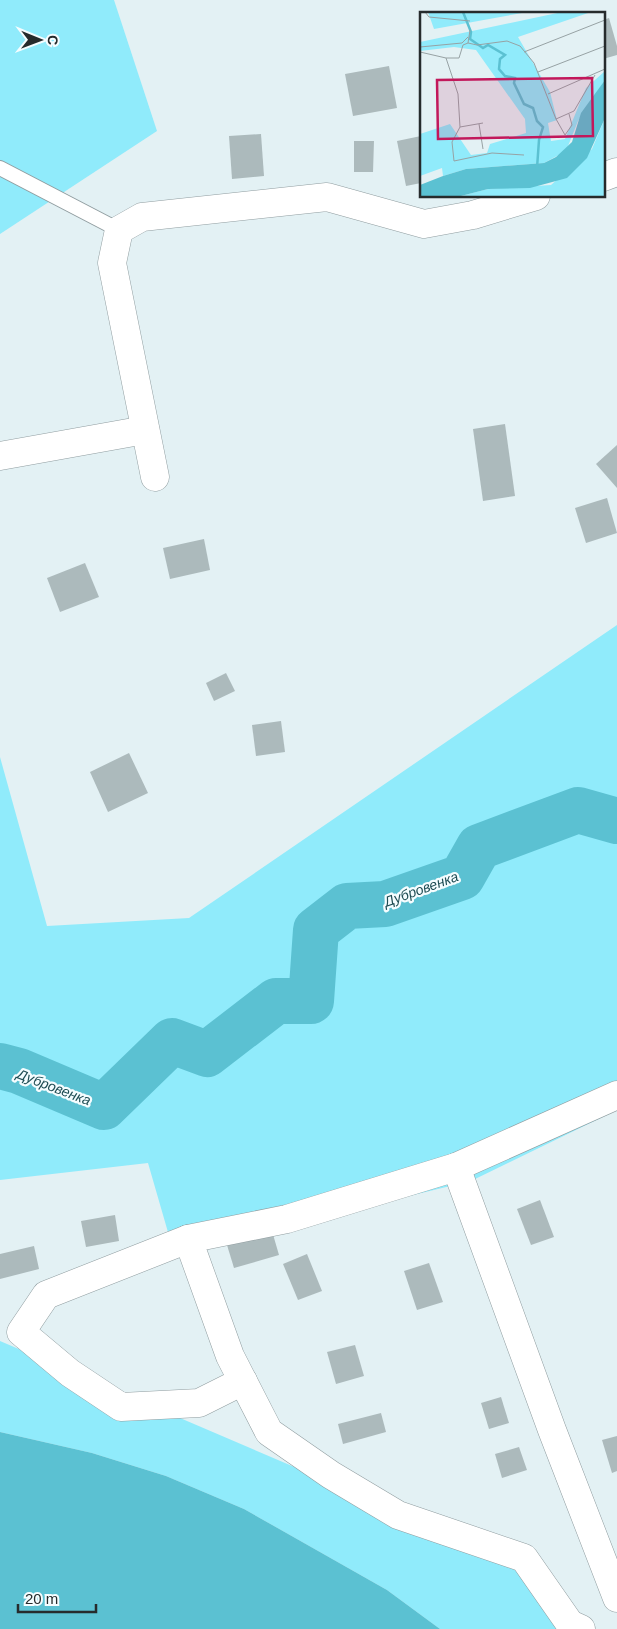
<svg xmlns="http://www.w3.org/2000/svg" width="617" height="1629" viewBox="0 0 617 1629" font-family="Helvetica,sans-serif">
  <style>
    .green { fill: #90ebfb }
    .water { fill: #5bc1d2 }
    .lines { fill: none; stroke-linecap: round; stroke-linejoin: round }
    .river { stroke: #5bc1d2; stroke-width: 46 }
    .building { fill: #acbabc }
    .service-casing { stroke: #909da0; stroke-width: 16 }
    .minor-casing { stroke: #909da0; stroke-width: 29 }
    .service { stroke: #fff; stroke-width: 14 }
    .minor { stroke: #fff; stroke-width: 28 }
    .labels { text-anchor: middle; stroke-width: 4.5; stroke-linejoin: round; paint-order: stroke }
    .water-label { font-size: 14px; font-style: italic; fill: #1f4d54; stroke: #f5fdff }
    .inset-river { fill: none; stroke: #5bc1d2; stroke-width: 2.5 }
    .inset-road { fill: none; stroke: #97a2a4; stroke-width: 1 }
    .view { fill: #c2185b; fill-opacity: 0.15; stroke: #c2185b; stroke-width: 2.5 }
    .inset-edge { fill: none; stroke: #262b2c; stroke-width: 2.5 }
  </style>
  <rect width="100%" height="100%" fill="#e3f1f4"/>
  <g class="green">
    <path d="M0 0H114L157 131 0 234Z"/>
    <path d="M617 625V1110L471 1181 174 1253 148 1163 0 1180V757L47 926 189 918Z"/>
    <path d="M0 1341 512 1560 568 1629H440L387 1590 244 1509 166 1476 92 1453 0 1432Z"/>
  </g>
  <path class="water" d="M0 1432 92 1453 166 1476 244 1509 387 1590 440 1629H0Z"/>
  <g class="lines">
    <path class="river" d="M0 1066 19 1071 104 1107 172 1041 207 1054 276 1001H311L316 930 347 906 385 904 462 877 479 847 578 810 617 821"/>
  </g>
  <g class="building">
    <path d="M609 18 617 46V55L603 59V20Z"/>
    <path d="M389 66 397 108 353 116 345 74Z"/>
    <path d="M261 134 264 176 232 179 229 136Z"/>
    <path d="M421 136V183L406 186 397 141Z"/>
    <path d="M354 141H374L373 172H354Z"/>
    <path d="M505 424 515 496 483 501 473 429Z"/>
    <path d="M617 445V488L596 464Z"/>
    <path d="M607 498 617 533 586 543 575 508Z"/>
    <path d="M204 539 210 570 170 579 163 548Z"/>
    <path d="M85 563 99 597 60 612 47 578Z"/>
    <path d="M226 673 235 691 214 701 206 683Z"/>
    <path d="M281 721 285 752 256 756 252 725Z"/>
    <path d="M129 753 148 793 108 812 90 772Z"/>
    <path d="M540 1200 554 1237 531 1245 517 1209Z"/>
    <path d="M115 1215 119 1241 86 1247 81 1221Z"/>
    <path d="M272 1231 279 1255 234 1268 227 1245Z"/>
    <path d="M34 1246 39 1269 0 1279V1254Z"/>
    <path d="M307 1254 322 1291 298 1300 283 1264Z"/>
    <path d="M429 1263 443 1302 417 1310 404 1271Z"/>
    <path d="M355 1345 364 1376 336 1384 327 1352Z"/>
    <path d="M501 1397 509 1423 489 1429 481 1403Z"/>
    <path d="M381 1413 386 1432 343 1444 338 1424Z"/>
    <path d="M617 1436V1471L612 1473 602 1440Z"/>
    <path d="M519 1447 527 1470 502 1478 495 1454Z"/>
  </g>
  <g class="lines">
    <defs>
      <path id="service" d="M0 168 119 230"/>
      <g id="minor">
        <path d="M603 177 617 172"/>
        <path d="M0 456 145 430"/>
        <path d="M155 477 112 263 119 230 142 217 327 197 424 224 473 215 536 196"/>
        <path d="M456 1167 552 1430 617 1598"/>
        <path d="M188 1239 46 1295 21 1332 70 1373 121 1407 199 1403 243 1381"/>
        <path d="M581 1629 570 1624 524 1558 398 1515 331 1475 269 1432 230 1356 188 1239 287 1219 456 1167 617 1095"/>
      </g>
    </defs>
    <use href="#service" class="service-casing"/>
    <use href="#minor" class="minor-casing"/>
    <use href="#service" class="service"/>
    <use href="#minor" class="minor"/>
  </g>
  <g class="labels">
    <g class="water-label">
      <text transform="translate(421 889) rotate(-20)" y="5">Дубровенка</text>
      <text transform="translate(54 1087) rotate(21)" y="5">Дубровенка</text>
    </g>
  </g>
  <g transform="translate(420 12)">
    <rect width="185" height="185" fill="#e3f1f4"/>
    <path d="M8 0H101L102 1 14 17ZM142 0H171L98 25 130 80 137 108 128 111 131 129 145 127 166 76 185 59V68L158 109 146 139 124 151 46 157 23 164 22 156 0 164V122L30 112 51 143 67 141 70 132 106 121 105 107 56 38 34 35 0 39V30ZM185 106V185H37L68 177 131 173 172 137Z" fill="#90ebfb"/>
    <path d="M185 68V106L167 146 147 166 110 176 68 177 37 185H0V173L23 164 46 157 124 151 136 145 152 130 161 101Z" fill="#5bc1d2"/>
    <path class="inset-river" d="M43 0 51 20 50 27 63 36 68 33 85 43 80 47 79 57 85 64 95 66 94 71 104 92 113 96 117 109 123 115 119 128 117 156"/>
    <path class="inset-road" d="M5 0 9 5 50 9M48 31 57 33 87 29 100 34 114 51 136 107 154 99 175 63M0 35 42 31 48 25M0 40 26 46 38 82 40 115 63 111M104 40 185 8M26 46H39L43 33 48 31 50 18M118 60 185 34M128 82 185 57M136 107 145 123 152 113 149 102M59 112 63 137M40 115 32 130 34 149 72 141 104 143"/>
    <path class="view" d="M172 66 173 124 18 127 17 68Z"/>
    <rect width="185" height="185" class="inset-edge"/>
  </g>
  <g transform="translate(40 40) rotate(91)" stroke="#f5fdff" stroke-width="4" paint-order="stroke">
  <path d="M0-4L9 19L0 12L-9 19Z" fill="#262b2c"/>
  <text y="-8" font-size="14" font-weight="bold" text-anchor="middle" fill="#262b2c">С</text>
  </g>
  <path d="M18 1604v8h78v-8" fill="none" stroke="#262b2c" stroke-width="2.5"/>
  <text x="25" y="1604" font-size="15" fill="#262b2c" stroke="#f5fdff" stroke-width="4" paint-order="stroke">20 m</text>
</svg>
